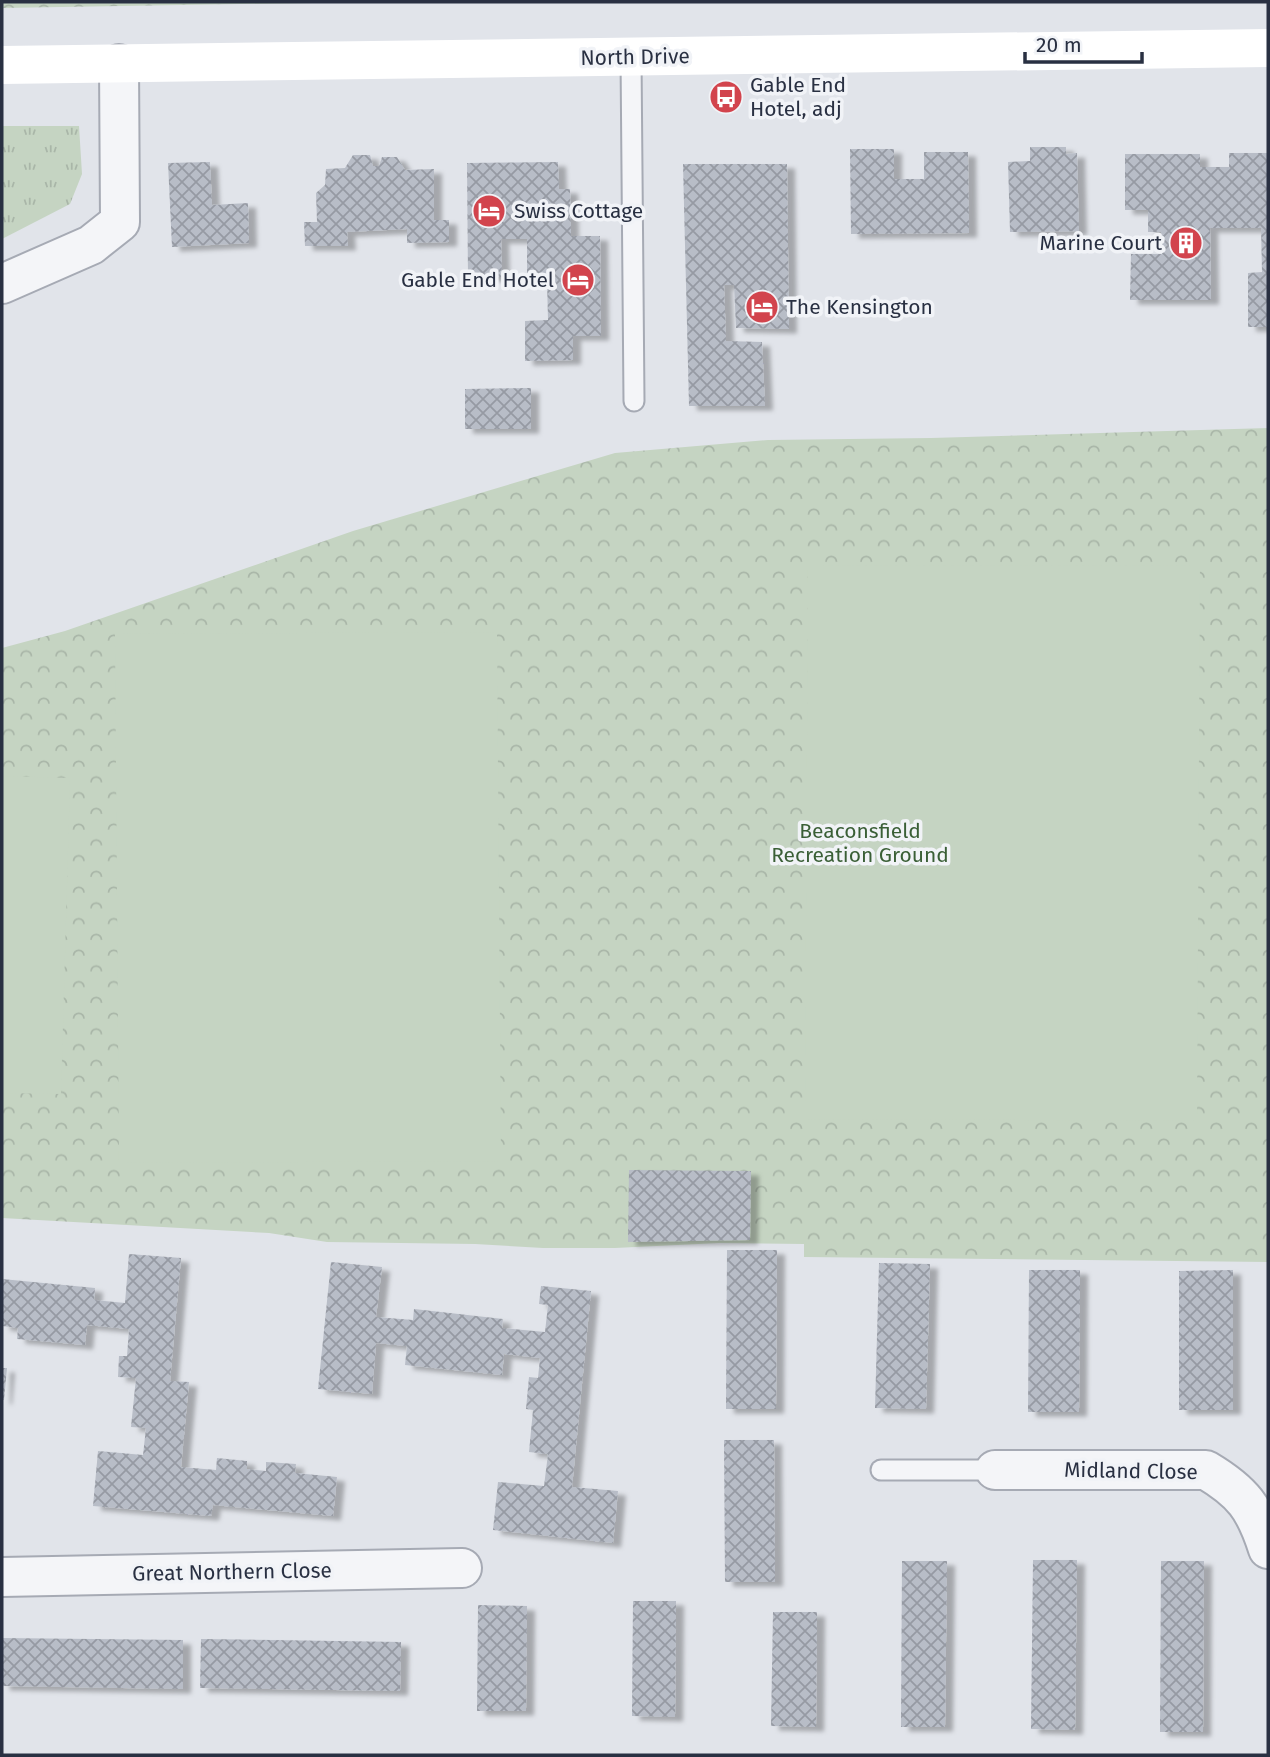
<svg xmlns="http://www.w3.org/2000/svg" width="1270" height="1757" viewBox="0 0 1270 1757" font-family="'Fira Sans',sans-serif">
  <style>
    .grass { fill: url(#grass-tufts) }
    .park { fill: url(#park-crowns) }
    .pitch { fill: #c5d4c2 }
    .building { fill: url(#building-cross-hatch); filter: url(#shadow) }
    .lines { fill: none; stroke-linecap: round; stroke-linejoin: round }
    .lane-casing { stroke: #a6aab4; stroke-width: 23 }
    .street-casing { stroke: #a6aab4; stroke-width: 42 }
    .lane { stroke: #f4f5f8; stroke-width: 19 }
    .street { stroke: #f4f5f8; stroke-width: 38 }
    .secondary { stroke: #fff; stroke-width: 38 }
    .labels { text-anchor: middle; stroke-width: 7; stroke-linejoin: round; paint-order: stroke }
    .street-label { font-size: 21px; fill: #293042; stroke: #f1f3f7 }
    .poi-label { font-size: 21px; fill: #293042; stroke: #f1f3f7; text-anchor: start }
    .park-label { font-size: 21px; fill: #3a5f36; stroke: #f1f3f7 }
  </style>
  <defs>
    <pattern id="grass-tufts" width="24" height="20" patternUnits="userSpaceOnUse" patternTransform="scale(1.75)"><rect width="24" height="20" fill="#c5d4c2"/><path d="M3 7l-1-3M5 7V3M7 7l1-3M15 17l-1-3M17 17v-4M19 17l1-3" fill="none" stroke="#a9b6a8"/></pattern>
    <pattern id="park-crowns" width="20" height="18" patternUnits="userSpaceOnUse" patternTransform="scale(1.75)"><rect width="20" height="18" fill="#c5d4c2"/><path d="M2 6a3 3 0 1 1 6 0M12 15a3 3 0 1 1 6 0" fill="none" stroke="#a9b6a8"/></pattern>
    <pattern id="building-cross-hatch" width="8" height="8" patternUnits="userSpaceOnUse" patternTransform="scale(1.75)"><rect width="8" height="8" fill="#b8bdc7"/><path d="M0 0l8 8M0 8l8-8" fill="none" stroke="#969aa3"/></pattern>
    <filter id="shadow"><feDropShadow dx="8" dy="4.5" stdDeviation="2" flood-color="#0004"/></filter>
  </defs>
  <rect width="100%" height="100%" fill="#e1e4ea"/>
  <path class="grass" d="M2 126H79L82 174 70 204 2 239Z"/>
  <g class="park">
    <path d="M2 2H371L2 8Z"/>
    <path d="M1268 428V1262L804 1257V1244L719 1243 615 1248H543L475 1244 327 1242 269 1233 2 1218V648L65 631 353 531 615 453 768 440 931 438Z"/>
  </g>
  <g class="pitch">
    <path d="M808 565 1200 566 1197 1121 805 1119Z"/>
    <path d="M497 632 501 1161 119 1163 115 634Z"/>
    <path d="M2 776 70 778 61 1094 2 1093Z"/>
  </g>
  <g class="building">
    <path d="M1030 147H1066V154L1077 153 1079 231 1010 232 1008 162 1030 161Z"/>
    <path d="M850 149H894V179H924V152H968L969 233 851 234Z"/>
    <path d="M1229 153H1268V327H1248V273L1262 272 1261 228H1210L1211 300H1130L1131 254H1162L1161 232H1148V210H1125V154H1200V167H1229Z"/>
    <path d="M353 155H370L373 166H379L382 157H397L405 170 434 169V220H449V242L407 243V229L347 232 348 246H305L304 222H317L316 193 325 185 326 169 345 168Z"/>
    <path d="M210 162 212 205 248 203 249 243 172 247 168 163Z"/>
    <path d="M558 162 559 189H570L571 236H600L601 336H573V360L525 361V321L548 320 547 281H527V239H501L502 277H468L467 163Z"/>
    <path d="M683 164H787L789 329 736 328 734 285H724L726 341 762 342 765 406H689Z"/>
    <path d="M531 388V429H465V389Z"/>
    <path d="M629 1170 751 1171 750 1240 628 1242Z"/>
    <path d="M727 1250H777L776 1409H726Z"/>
    <path d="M129 1254 181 1258 170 1381 189 1382 181 1467 216 1470 217 1458 247 1461V1469L266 1471V1462L296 1464 295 1473 337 1477 333 1516 213 1505 211 1516 93 1506 98 1451 143 1455 146 1428 131 1427 136 1378 118 1377 119 1356H127L129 1329 87 1325 85 1345 17 1339 18 1328 2 1326V1279L95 1288 94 1300 125 1303Z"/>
    <path d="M331 1262 382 1267 376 1317 413 1320 414 1309 503 1319 502 1328 545 1332 548 1305 539 1304 541 1286 591 1291 572 1487 618 1491 613 1543 493 1530 498 1482 544 1486 548 1454 529 1452 533 1410 526 1409 529 1377 538 1378 540 1358 504 1354 502 1375 405 1365 407 1346 376 1343 372 1394 318 1389Z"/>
    <path d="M879 1263 930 1264 926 1409 875 1408Z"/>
    <path d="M1029 1270H1080L1079 1412H1028Z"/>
    <path d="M1233 1270V1410H1179V1271Z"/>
    <path d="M2 1368H7L4 1400H2Z"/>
    <path d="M724 1440H774L775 1582H725Z"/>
    <path d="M1033 1560H1077L1075 1730 1031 1729Z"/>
    <path d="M902 1561H947L945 1727H901Z"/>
    <path d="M1161 1561H1204L1203 1732H1160Z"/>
    <path d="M633 1601H676L675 1717 632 1716Z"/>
    <path d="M478 1605 527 1606 526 1711H477Z"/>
    <path d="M773 1612H817L816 1727 771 1726Z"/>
    <path d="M2 1638 183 1640V1689L2 1686Z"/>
    <path d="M201 1639 401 1642 400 1691 200 1688Z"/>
  </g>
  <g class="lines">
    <defs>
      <g id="lane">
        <path d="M631 57 634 401"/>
        <path d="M881 1470H995"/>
      </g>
      <g id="street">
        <path d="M2 284 91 245 120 222 119 64"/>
        <path d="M995 1470H1206C1243 1492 1255 1508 1268 1549"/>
        <path d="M2 1577 462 1568"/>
      </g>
    </defs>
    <use href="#lane" class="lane-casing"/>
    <use href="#street" class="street-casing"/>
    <use href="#lane" class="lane"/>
    <use href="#street" class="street"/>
    <path class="secondary" d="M2 65 1268 48"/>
  </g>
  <defs>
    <symbol id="bus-disc" viewBox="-11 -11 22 22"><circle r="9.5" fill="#d2444d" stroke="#f1f3f7"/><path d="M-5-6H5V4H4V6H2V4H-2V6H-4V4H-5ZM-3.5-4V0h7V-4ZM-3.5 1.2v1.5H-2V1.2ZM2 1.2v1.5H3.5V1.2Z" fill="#fff"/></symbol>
    <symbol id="hotel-disc" viewBox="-11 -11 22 22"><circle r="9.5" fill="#d2444d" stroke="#f1f3f7"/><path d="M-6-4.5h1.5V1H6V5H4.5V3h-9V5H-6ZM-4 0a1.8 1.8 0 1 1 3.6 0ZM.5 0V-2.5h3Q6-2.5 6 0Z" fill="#fff"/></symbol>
    <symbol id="building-disc" viewBox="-11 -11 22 22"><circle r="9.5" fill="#d2444d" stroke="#f1f3f7"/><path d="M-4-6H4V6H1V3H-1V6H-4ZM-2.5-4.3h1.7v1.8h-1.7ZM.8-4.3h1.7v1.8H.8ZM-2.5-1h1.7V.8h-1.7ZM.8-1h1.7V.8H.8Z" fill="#fff"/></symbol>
  </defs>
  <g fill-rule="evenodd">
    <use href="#bus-disc" x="707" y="78" width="38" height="38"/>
    <use href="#hotel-disc" x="470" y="192" width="38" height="38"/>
    <use href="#building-disc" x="1167" y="224" width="38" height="38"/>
    <use href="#hotel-disc" x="559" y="261" width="38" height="38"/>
    <use href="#hotel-disc" x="743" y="288" width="38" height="38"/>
  </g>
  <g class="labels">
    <g class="street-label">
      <text transform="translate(635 57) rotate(-1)" y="7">North Drive</text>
      <text transform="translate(1131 1471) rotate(1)" y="7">Midland Close</text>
      <text transform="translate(232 1572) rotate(-1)" y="7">Great Northern Close</text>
    </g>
    <g class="poi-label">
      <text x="750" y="92">Gable End<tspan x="750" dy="24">Hotel, adj</tspan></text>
      <text x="514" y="218">Swiss Cottage</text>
      <text x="1162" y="250" text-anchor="end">Marine Court</text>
      <text x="554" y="287" text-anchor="end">Gable End Hotel</text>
      <text x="786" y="314">The Kensington</text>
    </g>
    <g class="park-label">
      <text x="860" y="838">Beaconsfield<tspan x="860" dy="24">Recreation Ground</tspan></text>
    </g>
  </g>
  <rect width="1270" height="1757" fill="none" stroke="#293042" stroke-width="7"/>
  <path d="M1025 52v10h117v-10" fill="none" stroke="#293042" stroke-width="3.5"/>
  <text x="1036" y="52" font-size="21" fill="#293042" stroke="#f1f3f7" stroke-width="5" paint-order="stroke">20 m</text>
</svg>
